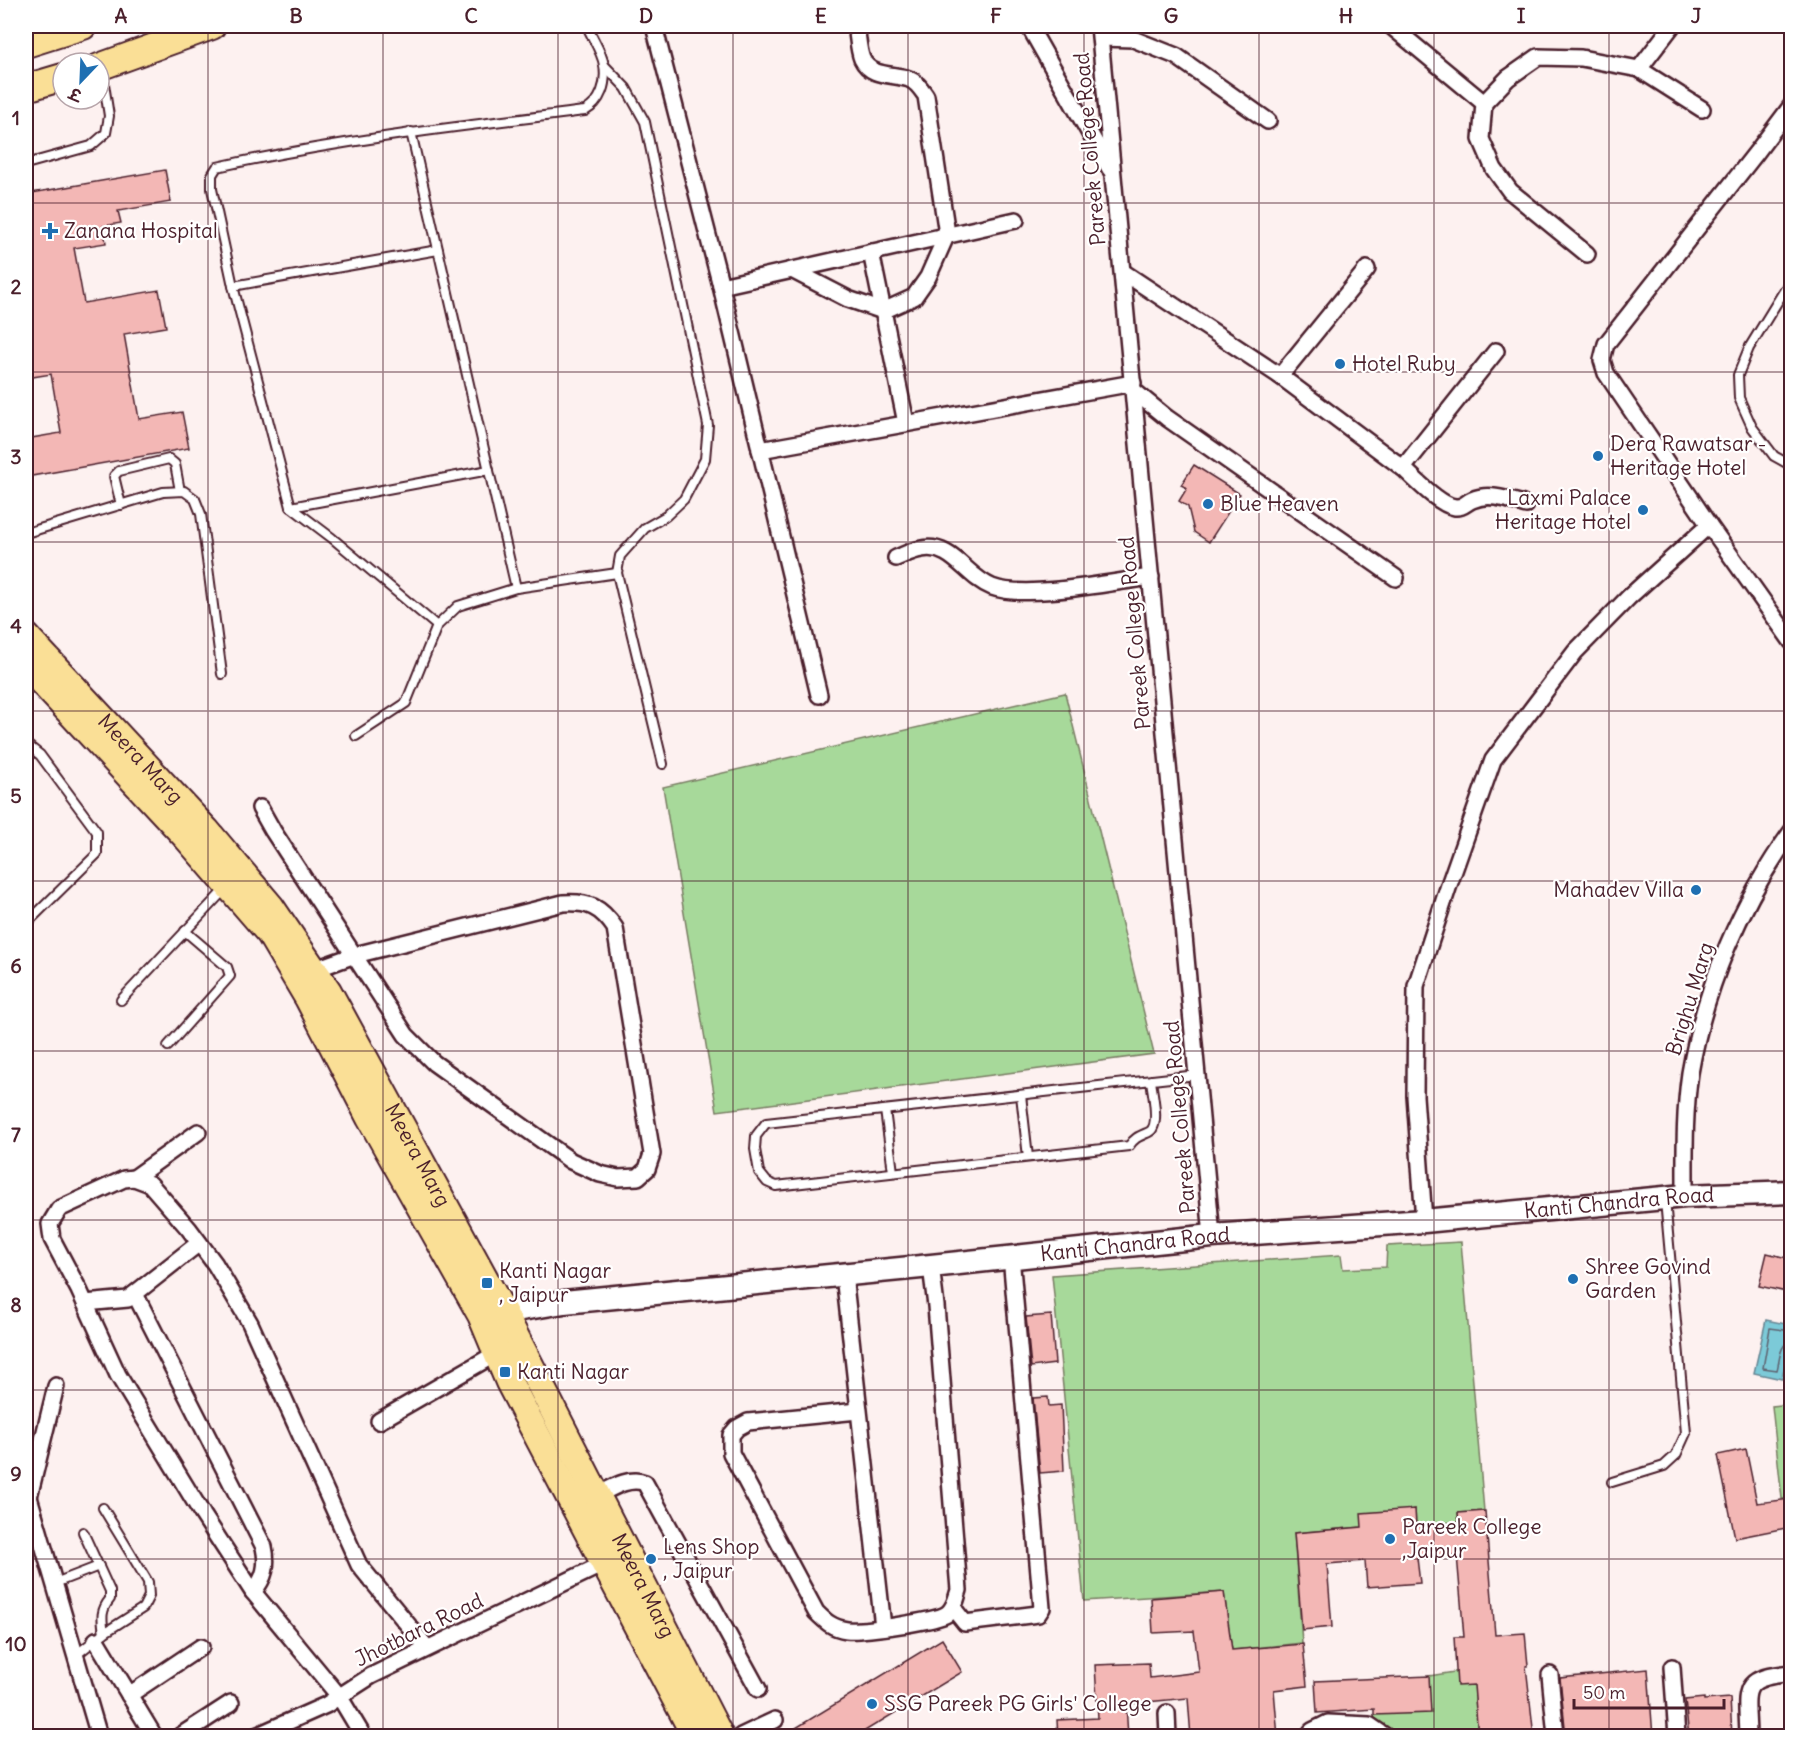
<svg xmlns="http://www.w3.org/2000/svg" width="1817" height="1762" viewBox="0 0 1817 1762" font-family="Delius,'Playpen Sans Deva',sans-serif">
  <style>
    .green { fill: #a7d99a; stroke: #787c62; stroke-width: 1.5 }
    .water { fill: #7bcad8; stroke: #678693; stroke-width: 1.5 }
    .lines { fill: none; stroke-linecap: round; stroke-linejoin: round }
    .shore { stroke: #5e6370; stroke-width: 1.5 }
    .building { fill: #f3b7b5; stroke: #4a1f2b; stroke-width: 1.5 }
    .lane-casing { stroke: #4a1f2b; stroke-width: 12 }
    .street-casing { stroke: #4a1f2b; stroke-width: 20 }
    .secondary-casing { stroke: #4a1f2b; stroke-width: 27 }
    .primary-casing { stroke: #4a1f2b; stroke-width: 30 }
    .lane { stroke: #fff; stroke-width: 8 }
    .street { stroke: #fff; stroke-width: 15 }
    .secondary { stroke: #fff; stroke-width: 22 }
    .primary { stroke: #fadf96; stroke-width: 26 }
    .grid { fill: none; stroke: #4a1f2b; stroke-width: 1.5; stroke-opacity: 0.55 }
    .poi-dot { fill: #1f6fb2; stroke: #fff; stroke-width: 2 }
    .labels { text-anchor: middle; stroke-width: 4.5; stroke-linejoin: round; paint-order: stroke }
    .street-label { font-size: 21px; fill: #4a1f2b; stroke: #fff }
    .poi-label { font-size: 21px; fill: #4a1f2b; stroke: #fff; text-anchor: start }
    .neatline { fill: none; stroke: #4a1f2b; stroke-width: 2 }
    .grid-label { font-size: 20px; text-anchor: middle; font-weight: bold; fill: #4a1f2b }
  </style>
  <rect width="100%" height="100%" fill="#fdf1f0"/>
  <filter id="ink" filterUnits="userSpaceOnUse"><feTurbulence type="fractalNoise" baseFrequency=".0167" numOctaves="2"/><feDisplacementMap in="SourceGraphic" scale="12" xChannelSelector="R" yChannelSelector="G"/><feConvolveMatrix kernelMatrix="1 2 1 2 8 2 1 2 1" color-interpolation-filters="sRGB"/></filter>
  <g filter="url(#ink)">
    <g class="green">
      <path d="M1065 693 1154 1054 717 1111 663 787Z"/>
      <path d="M1461 1242 1484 1511 1458 1513 1459 1522 1416 1526 1415 1509 1362 1527 1294 1533 1302 1643 1232 1650 1224 1592 1084 1601 1052 1275 1341 1255 1343 1269 1386 1267 1387 1246Z"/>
      <path d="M1791 1404V1498L1782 1499 1772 1406Z"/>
      <path d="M1473 1669 1478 1736H1377L1374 1715 1429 1676Z"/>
    </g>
    <path class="water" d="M1766 1320 1791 1325V1334L1782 1379 1754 1373Z"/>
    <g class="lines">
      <path class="shore" d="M1792 1331 1770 1328 1763 1368 1777 1370C1780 1360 1779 1343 1792 1341"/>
    </g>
    <g class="building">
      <path d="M165 170 171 202 118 211 121 223 103 226 106 243 74 248 84 303 159 290 166 327 124 334 139 419 182 412 189 448 26 477V439L61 433 51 374 26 378V194Z"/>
      <path d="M1194 465 1240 494 1209 542 1194 532 1188 507 1179 501 1187 488 1181 485Z"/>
      <path d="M1767 1253 1791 1259V1293L1759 1286Z"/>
      <path d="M1051 1315 1055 1364 1031 1367 1026 1317Z"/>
      <path d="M1048 1397 1049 1406 1061 1405 1064 1471 1040 1473 1033 1398Z"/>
      <path d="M1746 1449 1757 1503 1791 1499V1527L1735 1538 1718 1455Z"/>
      <path d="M1415 1509 1416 1526 1459 1522 1458 1513 1485 1511 1495 1635 1525 1633 1528 1666H1526L1534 1737H1478L1474 1685 1457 1686 1454 1637H1464L1457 1555 1417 1558 1420 1583 1367 1587 1365 1561 1327 1564 1332 1627 1302 1630 1294 1533 1362 1527 1361 1513Z"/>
      <path d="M1224 1592 1232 1650 1303 1644 1307 1686 1274 1690 1278 1737H1191L1188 1698 1126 1704 1128 1737H1058L1057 1720 1098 1718 1095 1665 1149 1663 1150 1678 1199 1672 1194 1631 1153 1633 1151 1598Z"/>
      <path d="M942 1639 962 1672 855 1737H781Z"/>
      <path d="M1648 1669 1653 1737H1566L1560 1678Z"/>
      <path d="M1429 1676 1431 1713 1374 1715V1709L1317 1713 1315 1681Z"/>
      <path d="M1704 1698V1700L1730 1698 1732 1737H1689L1685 1700Z"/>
    </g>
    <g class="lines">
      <defs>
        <g id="lane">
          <path d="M587 26C592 38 602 52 604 65 607 84 601 102 585 111 462 126 339 140 217 167L212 175V189L233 286 291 507 332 538 437 626 458 606 516 588 617 573"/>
          <path d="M604 65 626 88 645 122 708 425 705 459 684 499 666 516 645 528 620 556 617 573 663 764"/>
          <path d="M411 132 516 588"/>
          <path d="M26 164 91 146 106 133 109 116 102 71"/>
          <path d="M1792 278 1749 348 1738 375 1739 398 1752 427 1774 456 1792 466"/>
          <path d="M233 286 438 250"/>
          <path d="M121 505 114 476 119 471 169 459 175 464 180 491"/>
          <path d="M291 507 489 470"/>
          <path d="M26 533 163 492 184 491 195 499 201 514 222 674"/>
          <path d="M356 736 406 703 437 626"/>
          <path d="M26 744 40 755 97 832V854L26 924"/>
          <path d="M121 1000 225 889"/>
          <path d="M168 1046 230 976 227 967 185 931"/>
          <path d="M1151 1080C1152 1092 1161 1126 1149 1132 1140 1136 1135 1137 1129 1146L776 1186 767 1182 759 1172 755 1149 756 1136 766 1123 1197 1075"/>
          <path d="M1021 1095 1028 1157"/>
          <path d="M885 1110 893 1172"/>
          <path d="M1612 1482 1664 1466 1676 1455 1686 1433 1665 1200"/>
          <path d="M83 1532 110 1591V1599C100 1611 102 1619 104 1633"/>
          <path d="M55 1583 99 1566"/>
          <path d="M76 1655 104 1633 143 1608 149 1596 148 1582 103 1508"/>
        </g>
        <g id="street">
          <path d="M654 26 721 286 819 695"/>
          <path d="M1029 26 1110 169"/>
          <path d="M1099 26 1212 1236"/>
          <path d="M1391 26 1484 103"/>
          <path d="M1101 38 1133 39 1176 56 1268 121"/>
          <path d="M1639 69 1672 26"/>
          <path d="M1792 105 1756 153 1606 344 1602 360 1606 373 1709 525 1792 642"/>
          <path d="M871 252 906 423"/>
          <path d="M1587 254 1510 191 1494 169 1481 139 1484 103 1508 78 1538 57 1581 58 1639 69 1702 109"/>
          <path d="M792 270 848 299 883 311 914 297 928 277 947 234 926 96C921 89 917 82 909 79 893 73 871 78 862 59 858 49 858 36 856 26"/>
          <path d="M1123 272 1280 376 1403 468 1496 351"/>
          <path d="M721 286 1016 220"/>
          <path d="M1280 376 1367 269"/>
          <path d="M1134 391 1167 418 1396 578"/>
          <path d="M760 450 1133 383"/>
          <path d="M1403 468C1415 479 1439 505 1455 507 1463 508 1465 503 1472 500 1490 492 1509 500 1526 505"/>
          <path d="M896 558C904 555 913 550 922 549 952 543 966 577 992 587 1026 600 1112 582 1151 577"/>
          <path d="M260 808 273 831 406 1035 434 1063 571 1161 600 1174 618 1178 638 1177 647 1169 652 1154 615 928C601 907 588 901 563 903L355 955 313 970"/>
          <path d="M134 1178 198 1132"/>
          <path d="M1685 1196C1685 1155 1684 1114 1690 1073 1705 986 1741 902 1792 831"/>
          <path d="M1424 1221 1415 1096 1416 986 1450 882 1493 760 1575 652 1629 597 1709 525"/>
          <path d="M844 1275 883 1627"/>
          <path d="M135 1294 264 1547C268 1565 265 1578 253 1592"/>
          <path d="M85 1303 128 1299 199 1243"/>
          <path d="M858 1411 748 1422 737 1428 731 1435V1453L816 1612C825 1621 832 1628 847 1630 860 1632 937 1621 947 1614 955 1608 956 1599 959 1590L936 1306 931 1266"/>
          <path d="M379 1421 497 1353"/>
          <path d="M26 1495 29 1497 99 1736"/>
          <path d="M596 1496C610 1489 629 1476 645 1483L758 1689"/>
          <path d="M29 1497 56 1386"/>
          <path d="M953 1608 965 1623 1038 1614 1042 1608 1011 1256"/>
          <path d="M96 1640 154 1736"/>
          <path d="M1672 1667 1677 1736"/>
          <path d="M1550 1675 1556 1736"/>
          <path d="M129 1695 201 1647"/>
          <path d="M1167 1713 1168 1736"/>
          <path d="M180 1736 231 1703"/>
          <path d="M256 1736 326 1705 371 1676 603 1564"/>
          <path d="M363 1736 339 1696 253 1592 203 1515 118 1375 79 1290 52 1239 50 1224 59 1209 124 1179 134 1178 150 1184 189 1229 215 1264 250 1323 359 1565 427 1648"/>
          <path d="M741 1736 775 1720"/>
          <path d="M1308 1736 1312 1731 1328 1723 1369 1725 1385 1736"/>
          <path d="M1748 1736C1747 1689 1738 1678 1792 1673"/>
        </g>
        <g id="secondary">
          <path id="s1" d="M485 1315 564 1302 931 1266 1212 1236 1424 1221 1685 1196 1792 1192"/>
        </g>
        <g id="primary">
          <path d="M26 44 83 26"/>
          <path d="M99 67 212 26"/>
          <path d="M26 88 63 77"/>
          <path id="s2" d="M26 636 206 830 271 907 328 991 503 1312 720 1736"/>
          <path d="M26 665 187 838 270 934 308 998 370 1118 481 1315 509 1382 695 1736"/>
        </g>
      </defs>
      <use href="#lane" class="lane-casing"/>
      <use href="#street" class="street-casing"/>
      <use href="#secondary" class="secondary-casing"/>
      <use href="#primary" class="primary-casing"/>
      <use href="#lane" class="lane"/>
      <use href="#street" class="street"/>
      <use href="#secondary" class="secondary"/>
      <use href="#primary" class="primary"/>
    </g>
  </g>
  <path class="grid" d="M208 26V1736M383 26V1736M558 26V1736M733 26V1736M908 26V1736M1084 26V1736M1259 26V1736M1434 26V1736M1609 26V1736M26 203H1792M26 372H1792M26 542H1792M26 711H1792M26 881H1792M26 1051H1792M26 1220H1792M26 1390H1792M26 1559H1792"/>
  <g class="poi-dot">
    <path d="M47 222h6v6h6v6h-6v6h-6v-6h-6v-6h6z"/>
    <circle cx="1340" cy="364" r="6"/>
    <circle cx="1598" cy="456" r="6"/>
    <circle cx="1208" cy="504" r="6"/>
    <circle cx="1643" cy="510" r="6"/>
    <circle cx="1696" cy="890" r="6"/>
    <circle cx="1573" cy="1279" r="6"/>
    <rect x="481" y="1277" width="12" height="12" rx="3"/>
    <rect x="499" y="1366" width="12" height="12" rx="3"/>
    <circle cx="1390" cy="1539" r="6"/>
    <circle cx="651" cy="1559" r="6"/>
    <circle cx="872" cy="1704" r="6"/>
  </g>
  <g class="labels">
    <g class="street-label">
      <text transform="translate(1090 149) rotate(-95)" y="7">Pareek College Road</text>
      <text transform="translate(1135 633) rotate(-95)" y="7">Pareek College Road</text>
      <text dy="7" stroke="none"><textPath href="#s2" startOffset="168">Meera Marg</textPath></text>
      <text transform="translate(1690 999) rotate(-73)" y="7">Brighu Marg</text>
      <text transform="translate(1180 1117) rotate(-95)" y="7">Pareek College Road</text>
      <text dy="7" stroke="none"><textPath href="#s2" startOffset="654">Meera Marg</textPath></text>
      <text dy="7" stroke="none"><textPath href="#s1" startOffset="1140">Kanti Chandra Road</textPath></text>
      <text dy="7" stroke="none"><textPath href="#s1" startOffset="654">Kanti Chandra Road</textPath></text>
      <text dy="7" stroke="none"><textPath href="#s2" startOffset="1140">Meera Marg</textPath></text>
      <text transform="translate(419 1630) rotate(-26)" y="7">Jhotbara Road</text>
    </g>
    <g class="poi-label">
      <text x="64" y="238">Zanana Hospital</text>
      <text x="1352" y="371">Hotel Ruby</text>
      <text x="1610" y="451">Dera Rawatsar -<tspan x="1610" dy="24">Heritage Hotel</tspan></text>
      <text x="1631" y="505" text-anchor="end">Laxmi Palace<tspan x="1631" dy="24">Heritage Hotel</tspan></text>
      <text x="1220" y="511">Blue Heaven</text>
      <text x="1684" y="897" text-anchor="end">Mahadev Villa</text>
      <text x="1585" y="1274">Shree Govind<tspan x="1585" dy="24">Garden</tspan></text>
      <text x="499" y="1278">Kanti Nagar<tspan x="499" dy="24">, Jaipur</tspan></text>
      <text x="517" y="1379">Kanti Nagar</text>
      <text x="1402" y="1534">Pareek College<tspan x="1402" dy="24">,Jaipur</tspan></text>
      <text x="663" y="1554">Lens Shop<tspan x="663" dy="24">, Jaipur</tspan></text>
      <text x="884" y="1711">SSG Pareek PG Girls' College</text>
    </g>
  </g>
  <rect width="1817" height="1762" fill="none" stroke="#fff" stroke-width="66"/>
  <g transform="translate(81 81) rotate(203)"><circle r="28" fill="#ffffff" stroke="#b7a5aa" stroke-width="1.5"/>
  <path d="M0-4.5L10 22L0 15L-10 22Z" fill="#1f6fb2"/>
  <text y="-9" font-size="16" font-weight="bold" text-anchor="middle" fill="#4a1f2b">उ</text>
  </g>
  <path d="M1574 1699v9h150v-9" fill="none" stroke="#4a1f2b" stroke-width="3"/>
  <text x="1583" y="1699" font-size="18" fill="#4a1f2b" stroke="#ffffff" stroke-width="4.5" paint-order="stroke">50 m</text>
  <rect x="33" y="33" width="1751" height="1696" class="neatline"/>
  <g class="grid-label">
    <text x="121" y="23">A</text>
    <text x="296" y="23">B</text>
    <text x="471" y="23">C</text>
    <text x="646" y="23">D</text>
    <text x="821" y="23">E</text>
    <text x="996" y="23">F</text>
    <text x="1171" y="23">G</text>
    <text x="1346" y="23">H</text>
    <text x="1521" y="23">I</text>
    <text x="1696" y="23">J</text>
    <text x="16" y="125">1</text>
    <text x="16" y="294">2</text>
    <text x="16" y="464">3</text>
    <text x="16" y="633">4</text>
    <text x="16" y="803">5</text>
    <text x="16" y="973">6</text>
    <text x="16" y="1142">7</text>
    <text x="16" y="1312">8</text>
    <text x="16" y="1481">9</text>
    <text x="16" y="1651">10</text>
  </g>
</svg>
